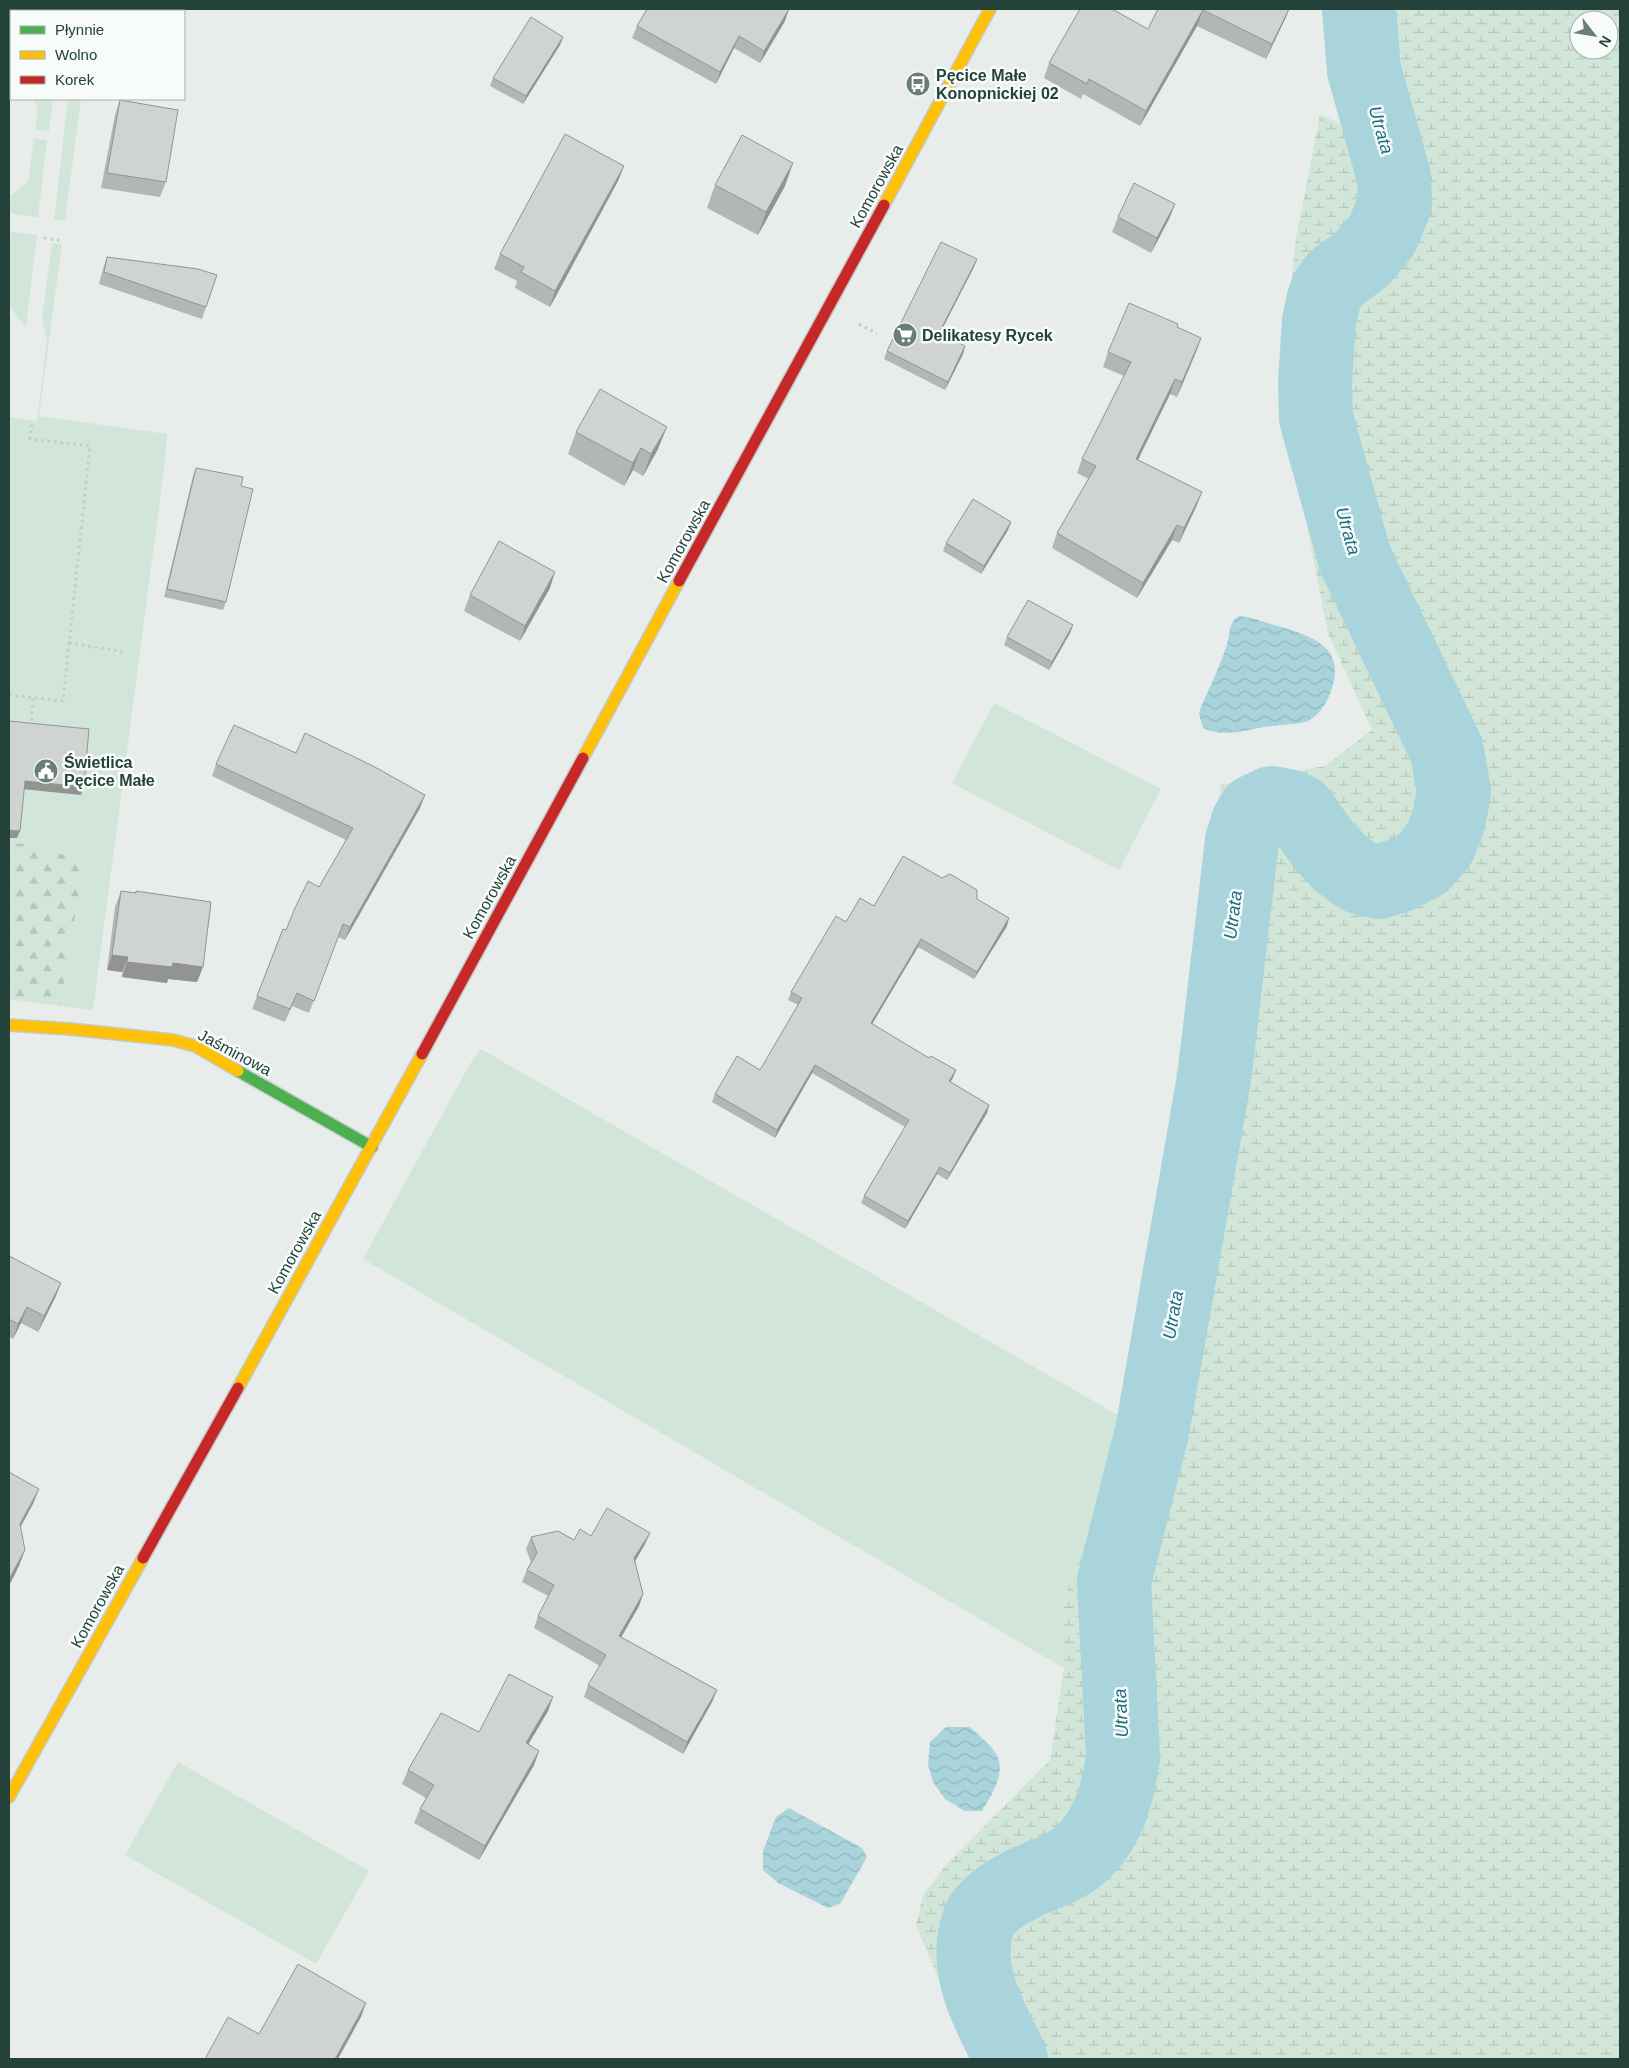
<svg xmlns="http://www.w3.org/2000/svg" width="1629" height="2068" viewBox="0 0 1629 2068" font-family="Helvetica,sans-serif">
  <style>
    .green { fill: #d1e6d8 }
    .forest { fill: url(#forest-firs) }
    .wetland { fill: url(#wetland-marsh); fill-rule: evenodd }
    .water { fill: url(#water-waves) }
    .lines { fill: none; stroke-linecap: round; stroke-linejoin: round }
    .river { stroke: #a9d4db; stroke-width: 74 }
    .street-casing { stroke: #c5cac8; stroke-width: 30 }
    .fast-casing { stroke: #c3cbc8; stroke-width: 14 }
    .slow-casing { stroke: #c3cbc8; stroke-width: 14 }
    .jam-casing { stroke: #c3cbc8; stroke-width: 14 }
    .path { stroke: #c3ccca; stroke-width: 3; stroke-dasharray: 2.5 4; stroke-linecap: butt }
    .street { stroke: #fcfcfc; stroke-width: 28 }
    .fast { stroke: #4caf50; stroke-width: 11 }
    .slow { stroke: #ffc107; stroke-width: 11 }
    .jam { stroke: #c62828; stroke-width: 11 }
    .wall { fill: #b2b6b5 }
    .shaded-wall { fill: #919493 }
    .building { fill: #cfd4d2; stroke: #919493 }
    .labels { text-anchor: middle; stroke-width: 5; stroke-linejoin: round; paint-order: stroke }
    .poi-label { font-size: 16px; font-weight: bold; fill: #24423a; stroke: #f7fbf9; text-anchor: start }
    .street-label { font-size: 16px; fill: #24423a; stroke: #f7fbf9 }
    .water-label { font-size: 18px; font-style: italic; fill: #1c6f80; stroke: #f7fbf9 }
  </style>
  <defs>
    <pattern id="forest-firs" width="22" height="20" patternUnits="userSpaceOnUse" patternTransform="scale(1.25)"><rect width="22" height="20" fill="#d1e6d8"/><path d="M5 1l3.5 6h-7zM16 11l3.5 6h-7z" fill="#b3c6ba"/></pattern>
    <pattern id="wetland-marsh" width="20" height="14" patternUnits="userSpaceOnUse" patternTransform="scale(1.25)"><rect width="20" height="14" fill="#d1e6d8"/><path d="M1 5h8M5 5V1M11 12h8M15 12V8" fill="none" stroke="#b3c6ba"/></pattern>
    <pattern id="water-waves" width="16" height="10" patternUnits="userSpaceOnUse" patternTransform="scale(1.25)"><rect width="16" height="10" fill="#a9d4db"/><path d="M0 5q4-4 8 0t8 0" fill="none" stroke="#91b7bd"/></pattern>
  </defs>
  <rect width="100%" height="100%" fill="#e8edeb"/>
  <g class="green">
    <path d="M33 99H53L49 131 35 129 38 108Z"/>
    <path d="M68 99H81L65 221 54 219Z"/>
    <path d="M34 138 47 140 38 218 13 214 9 209V197L28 182Z"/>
    <path d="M12 232 37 235 26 328 9 306V234Z"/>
    <path d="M52 243 62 244 39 416 167 434 164 469 93 1010 9 999V417L37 421 47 338 42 318Z"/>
    <path d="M994 703 1161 789 1119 870 952 783Z"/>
    <path d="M481 1049 1123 1418 1119 1446 1062 1606 1064 1668 363 1259 470 1064Z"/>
    <path d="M178 1762 369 1871 316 1964 125 1855Z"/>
  </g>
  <path class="forest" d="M9 844H32L84 862 60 1005 9 999Z"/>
  <path class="wetland" d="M1336 9H1620V2059H973L916 1925 923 1895 946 1865 1050 1760 1064 1668 1062 1606 1119 1446 1221 785 1325 766 1372 730 1328 634 1292 447 1289 368 1292 277 1296 238 1320 114 1340 124ZM1579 20H1609V50H1579Z"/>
  <g class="water">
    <path d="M1239 616C1251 617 1263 622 1275 625 1308 635 1346 645 1332 688 1328 701 1321 714 1308 721 1300 725 1274 725 1263 727 1245 731 1221 737 1203 728L1199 714 1201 707C1209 689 1222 662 1227 644 1230 634 1229 621 1239 616Z"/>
    <path d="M946 1727H970C978 1735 989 1743 995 1752 1008 1771 991 1796 982 1811H965L945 1799 933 1782 928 1764 930 1742Z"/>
    <path d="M789 1808 862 1848 867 1857 840 1904 828 1908 778 1883 763 1870V1851L776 1817Z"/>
  </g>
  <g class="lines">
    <path class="river" d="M1011 2059C992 2020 965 1976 976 1931 978 1926 978 1920 981 1916 990 1903 1005 1893 1019 1886 1041 1874 1068 1869 1085 1850 1110 1825 1118 1792 1123 1757L1114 1581 1152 1432 1214 1079 1242 841 1248 822 1255 811 1272 803 1288 806 1299 811 1324 846 1340 863 1359 877 1379 882 1398 876 1422 864 1439 845 1449 819 1454 792 1447 751 1355 559 1316 418 1315 383 1319 321 1323 302 1327 291 1335 279 1363 258 1382 235 1395 204 1394 177 1364 70 1359 9"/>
    <defs>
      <path id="street" d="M9 46 11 27"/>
      <path id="fast" d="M238 1071 372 1147"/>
      <g id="slow">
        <path d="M884 205 990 9"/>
        <path d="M583 758 679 581"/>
        <path d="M9 1025 70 1029 173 1040 195 1046 238 1071"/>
        <path d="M238 1388 422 1054"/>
        <path d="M9 1797 143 1558"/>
      </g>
      <g id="jam">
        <path d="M679 581 884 205"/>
        <path d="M422 1054 583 758"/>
        <path d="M143 1558 238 1388"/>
      </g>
    </defs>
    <use href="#street" class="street-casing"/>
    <use href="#fast" class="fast-casing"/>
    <use href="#slow" class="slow-casing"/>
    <use href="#jam" class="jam-casing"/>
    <g class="path">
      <path d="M44 238 63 241"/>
      <path d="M859 324 877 334"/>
      <path d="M69 643 125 652"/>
      <path d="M9 695 63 701 90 446 30 439 32 421"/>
      <path d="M31 727 33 697"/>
    </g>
    <use href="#street" class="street"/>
    <use href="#fast" class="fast"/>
    <use href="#slow" class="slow"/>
    <use href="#jam" class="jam"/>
  </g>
  <g class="wall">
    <path d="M1158 9H1289L1286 17 1266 59 1197 26 1140 126 1083 94 1081 99 1044 78 1049 63 1148 29Z"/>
    <path d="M785 21 760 63 734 48 716 84 632 38 637 26Z"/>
    <path d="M563 37 560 45 523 104 490 86 493 78Z"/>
    <path d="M120 100 166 182 160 197 101 188 115 115Z"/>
    <path d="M624 166 618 181 550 307 515 288 517 281 494 269 500 254Z"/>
    <path d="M715 185 785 186 758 235 707 208Z"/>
    <path d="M1175 204 1169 219 1151 253 1112 232 1118 217Z"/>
    <path d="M107 257 217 275 202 319 99 284 103 269Z"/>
    <path d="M977 259 974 267 940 333 965 346 963 354 945 390 884 359 887 351Z"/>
    <path d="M1177 327 1201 338 1196 352 1177 397 1170 394 1138 460 1202 492 1196 507 1179 543 1172 540 1137 598 1052 548 1057 533 1089 479 1077 473 1082 459 1124 376 1103 367 1108 352Z"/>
    <path d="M576 432 658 449 643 476 633 470 624 486 568 454Z"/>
    <path d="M196 468 226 602 223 610 164 597 193 476Z"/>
    <path d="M1008 530 981 574 943 551 946 543Z"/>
    <path d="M550 588 520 641 464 611 470 595Z"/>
    <path d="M1073 625 1070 633 1049 670 1004 645 1007 637Z"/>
    <path d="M216 764 420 808 345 940 338 937 309 1013 292 1006 285 1022 252 1009 283 929 286 930 319 887 346 840 212 776Z"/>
    <path d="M121 891 135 893 136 891 203 967 197 982 168 979 167 983 122 977V972L107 970 115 907Z"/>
    <path d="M977 899 1007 926 974 979 918 947 872 1024 929 1058 956 1070 950 1082 989 1105 987 1113 947 1180 937 1174 905 1229 861 1203 864 1196 905 1127 812 1073 775 1138 712 1102 715 1094 760 1070 798 1005 788 1000 791 992 846 922 874 906Z"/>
    <path d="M9 1256 61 1283 55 1298 38 1332 21 1323 13 1339 9 1337Z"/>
    <path d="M650 1533 645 1544 635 1561 643 1594 639 1606 621 1637 717 1690 712 1702 683 1754 584 1697 588 1685 600 1666 534 1628 538 1616 548 1596 522 1582 527 1570 531 1562 526 1549 531 1537 574 1540 591 1536Z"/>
    <path d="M548 1711 528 1744 539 1751 534 1765 479 1860 414 1823 420 1809 426 1798 402 1784 408 1770 479 1732Z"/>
  </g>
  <g class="shaded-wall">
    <path d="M789 9 785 21 760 63 764 51Z"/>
    <path d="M1289 9 1286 17 1266 59 1272 44Z"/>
    <path d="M1203 10 1197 26 1140 126 1146 111Z"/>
    <path d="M739 36 734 48 716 84 720 72Z"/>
    <path d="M563 37 560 45 523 104 526 96Z"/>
    <path d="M793 163 785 186 758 235 766 212Z"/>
    <path d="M624 166 618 181 550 307 555 291Z"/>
    <path d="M1175 204 1169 219 1151 253 1157 238Z"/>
    <path d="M977 259 974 267 936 341 939 333Z"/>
    <path d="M1201 338 1196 352 1177 397 1182 382Z"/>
    <path d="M965 346 963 354 945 390 948 382Z"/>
    <path d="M1175 379 1170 394 1131 474 1136 459Z"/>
    <path d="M667 427 658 449 643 476 651 454Z"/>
    <path d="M641 448 633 470 624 486 633 463Z"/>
    <path d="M1202 492 1196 507 1179 543 1184 528Z"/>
    <path d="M1011 522 1008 530 981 574 984 566Z"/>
    <path d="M1177 525 1172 540 1137 598 1143 583Z"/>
    <path d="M555 572 550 588 520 641 525 626Z"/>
    <path d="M1073 625 1070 633 1049 670 1052 662Z"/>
    <path d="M25 781 84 787 81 795 22 789Z"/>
    <path d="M425 795 420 808 345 940 350 927Z"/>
    <path d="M9 830 20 831 17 838H9Z"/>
    <path d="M1009 918 1007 926 974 979 977 972Z"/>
    <path d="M921 939 918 947 868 1031 871 1023Z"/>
    <path d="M112 955 128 957 122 972 107 970Z"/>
    <path d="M127 962 173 963 203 967 197 982 168 979 167 983 122 977Z"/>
    <path d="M815 1065 812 1073 775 1138 777 1130Z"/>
    <path d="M956 1070 953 1078 946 1089 949 1081Z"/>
    <path d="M989 1105 987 1113 947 1180 950 1173Z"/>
    <path d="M940 1167 937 1174 905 1229 908 1221Z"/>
    <path d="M61 1283 55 1298 38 1332 44 1316Z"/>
    <path d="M27 1307 21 1323 13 1339 18 1324Z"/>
    <path d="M39 1489 33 1504 14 1539 20 1524Z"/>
    <path d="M650 1533 645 1544 630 1570 634 1558Z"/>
    <path d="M25 1550 19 1566 9 1586V1579Z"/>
    <path d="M643 1594 639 1606 615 1648 619 1636Z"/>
    <path d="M717 1690 712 1702 683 1754 687 1742Z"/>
    <path d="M553 1697 548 1711 521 1757 526 1743Z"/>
    <path d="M539 1751 534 1765 479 1860 485 1846Z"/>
    <path d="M366 2003 361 2017 338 2059H335Z"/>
  </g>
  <g class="building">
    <path d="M647 9H789L764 51 739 36 720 72 637 26Z"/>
    <path d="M1080 9H1112L1148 29 1158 9H1289L1272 44 1203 10 1146 111 1089 79 1087 84 1049 63Z"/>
    <path d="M531 17 563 37 526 96 493 78Z"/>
    <path d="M120 100 178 110 166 182 107 173Z"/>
    <path d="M565 134 624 166 555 291 521 272 524 267 500 254Z"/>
    <path d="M742 135 793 163 766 212 715 185Z"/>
    <path d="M1134 183 1175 204 1157 238 1118 217Z"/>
    <path d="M941 242 977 259 939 333 965 346 948 382 887 351Z"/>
    <path d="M107 257 198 269 217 275 206 307 104 272Z"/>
    <path d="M1129 303 1178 324 1177 327 1201 338 1182 382 1175 379 1136 459 1202 492 1184 528 1177 525 1143 583 1057 533 1096 466 1082 459 1131 362 1108 352Z"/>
    <path d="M600 389 667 427 651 454 641 448 633 463 576 432Z"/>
    <path d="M196 468 243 477 241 486 253 489 226 602 167 589Z"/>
    <path d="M973 499 1011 522 984 566 946 543Z"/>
    <path d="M499 541 555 572 525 626 470 595Z"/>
    <path d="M1028 600 1073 625 1052 662 1007 637Z"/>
    <path d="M9 721 89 729 84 787 25 781 20 831 9 830Z"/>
    <path d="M234 725 296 753 305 733 373 766 425 795 350 927 343 924 314 1001 297 993 290 1009 257 996 283 929 286 930 295 908 308 881 319 887 353 828 216 764Z"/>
    <path d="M903 856 942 878 950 874 977 890V899L1009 918 977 972 921 939 871 1023 929 1058 931 1056 956 1070 949 1081 989 1105 950 1173 940 1167 908 1221 864 1196 909 1120 815 1065 777 1130 715 1094 737 1056 760 1070 802 998 791 992 836 916 846 922 860 898 874 906Z"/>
    <path d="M121 891 136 893V891L211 902 203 967 173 963 172 967 127 962 128 957 112 955Z"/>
    <path d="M9 1256 61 1283 44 1316 27 1307 18 1324 9 1319Z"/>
    <path d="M9 1472 39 1489 20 1524 25 1550 9 1579Z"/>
    <path d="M607 1508 650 1533 634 1558 643 1594 619 1636 717 1690 687 1742 588 1685 606 1655 538 1616 554 1585 527 1570 537 1553 531 1537 558 1531 574 1540 580 1529 591 1536Z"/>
    <path d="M509 1674 553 1697 526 1743 539 1751 485 1846 420 1809 434 1785 408 1770 441 1713 479 1732Z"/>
    <path d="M298 1964 366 2003 335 2059H205L228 2017 259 2034Z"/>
  </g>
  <defs>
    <symbol id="bus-disc" viewBox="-11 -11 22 22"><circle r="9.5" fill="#697e78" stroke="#f7fbf9"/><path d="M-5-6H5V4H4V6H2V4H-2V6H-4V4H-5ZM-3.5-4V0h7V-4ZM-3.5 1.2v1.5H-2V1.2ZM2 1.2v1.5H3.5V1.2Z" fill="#fff"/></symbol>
    <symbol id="supermarket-disc" viewBox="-11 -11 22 22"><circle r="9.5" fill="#697e78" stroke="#f7fbf9"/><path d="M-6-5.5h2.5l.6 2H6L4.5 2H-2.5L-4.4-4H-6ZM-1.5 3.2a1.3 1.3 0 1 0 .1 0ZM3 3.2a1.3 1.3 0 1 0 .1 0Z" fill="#fff"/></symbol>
    <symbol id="civic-disc" viewBox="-11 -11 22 22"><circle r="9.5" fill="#697e78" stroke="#f7fbf9"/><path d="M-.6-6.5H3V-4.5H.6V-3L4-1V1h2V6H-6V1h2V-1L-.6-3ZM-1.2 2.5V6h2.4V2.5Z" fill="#fff"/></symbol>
  </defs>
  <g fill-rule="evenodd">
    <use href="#bus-disc" x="904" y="70" width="28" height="28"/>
    <use href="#supermarket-disc" x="891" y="321" width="28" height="28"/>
    <use href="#civic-disc" x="32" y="757" width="28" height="28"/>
  </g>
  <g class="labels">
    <g class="poi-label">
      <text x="936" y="81">Pęcice Małe<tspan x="936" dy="18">Konopnickiej 02</tspan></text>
      <text x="922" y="341">Delikatesy Rycek</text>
      <text x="64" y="768">Świetlica<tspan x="64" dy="18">Pęcice Małe</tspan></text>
    </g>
    <g class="street-label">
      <text transform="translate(876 186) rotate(-61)" y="6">Komorowska</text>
      <text transform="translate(683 541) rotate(-61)" y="6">Komorowska</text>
      <text transform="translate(489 897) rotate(-61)" y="6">Komorowska</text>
      <text transform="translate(235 1052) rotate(28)" y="6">Jaśminowa</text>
      <text transform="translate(294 1252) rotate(-61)" y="6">Komorowska</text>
      <text transform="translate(97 1606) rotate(-61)" y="6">Komorowska</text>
    </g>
    <g class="water-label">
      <text transform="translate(1381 130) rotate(74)" y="6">Utrata</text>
      <text transform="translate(1348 531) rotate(74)" y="6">Utrata</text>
      <text transform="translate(1233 915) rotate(-83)" y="6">Utrata</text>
      <text transform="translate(1173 1315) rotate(-80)" y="6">Utrata</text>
      <text transform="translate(1121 1713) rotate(-93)" y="6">Utrata</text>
    </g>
  </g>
  <rect width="1629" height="2068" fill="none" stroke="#24423a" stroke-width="20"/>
  <rect x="10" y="10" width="175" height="90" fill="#f7fbf9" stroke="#a3b1ad"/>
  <rect x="20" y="26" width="25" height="8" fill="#4caf50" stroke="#a3b1ad"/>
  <text x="55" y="35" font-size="15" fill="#24423a">Płynnie</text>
  <rect x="20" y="51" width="25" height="8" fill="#ffc107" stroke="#a3b1ad"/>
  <text x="55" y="60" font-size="15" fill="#24423a">Wolno</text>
  <rect x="20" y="76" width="25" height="8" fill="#c62828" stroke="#a3b1ad"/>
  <text x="55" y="85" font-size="15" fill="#24423a">Korek</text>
  <g transform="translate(1594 35) rotate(121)"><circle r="24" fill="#f7fbf9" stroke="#a3b1ad"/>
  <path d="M0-4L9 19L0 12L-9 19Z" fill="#697e78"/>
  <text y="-8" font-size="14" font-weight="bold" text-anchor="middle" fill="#24423a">N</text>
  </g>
</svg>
